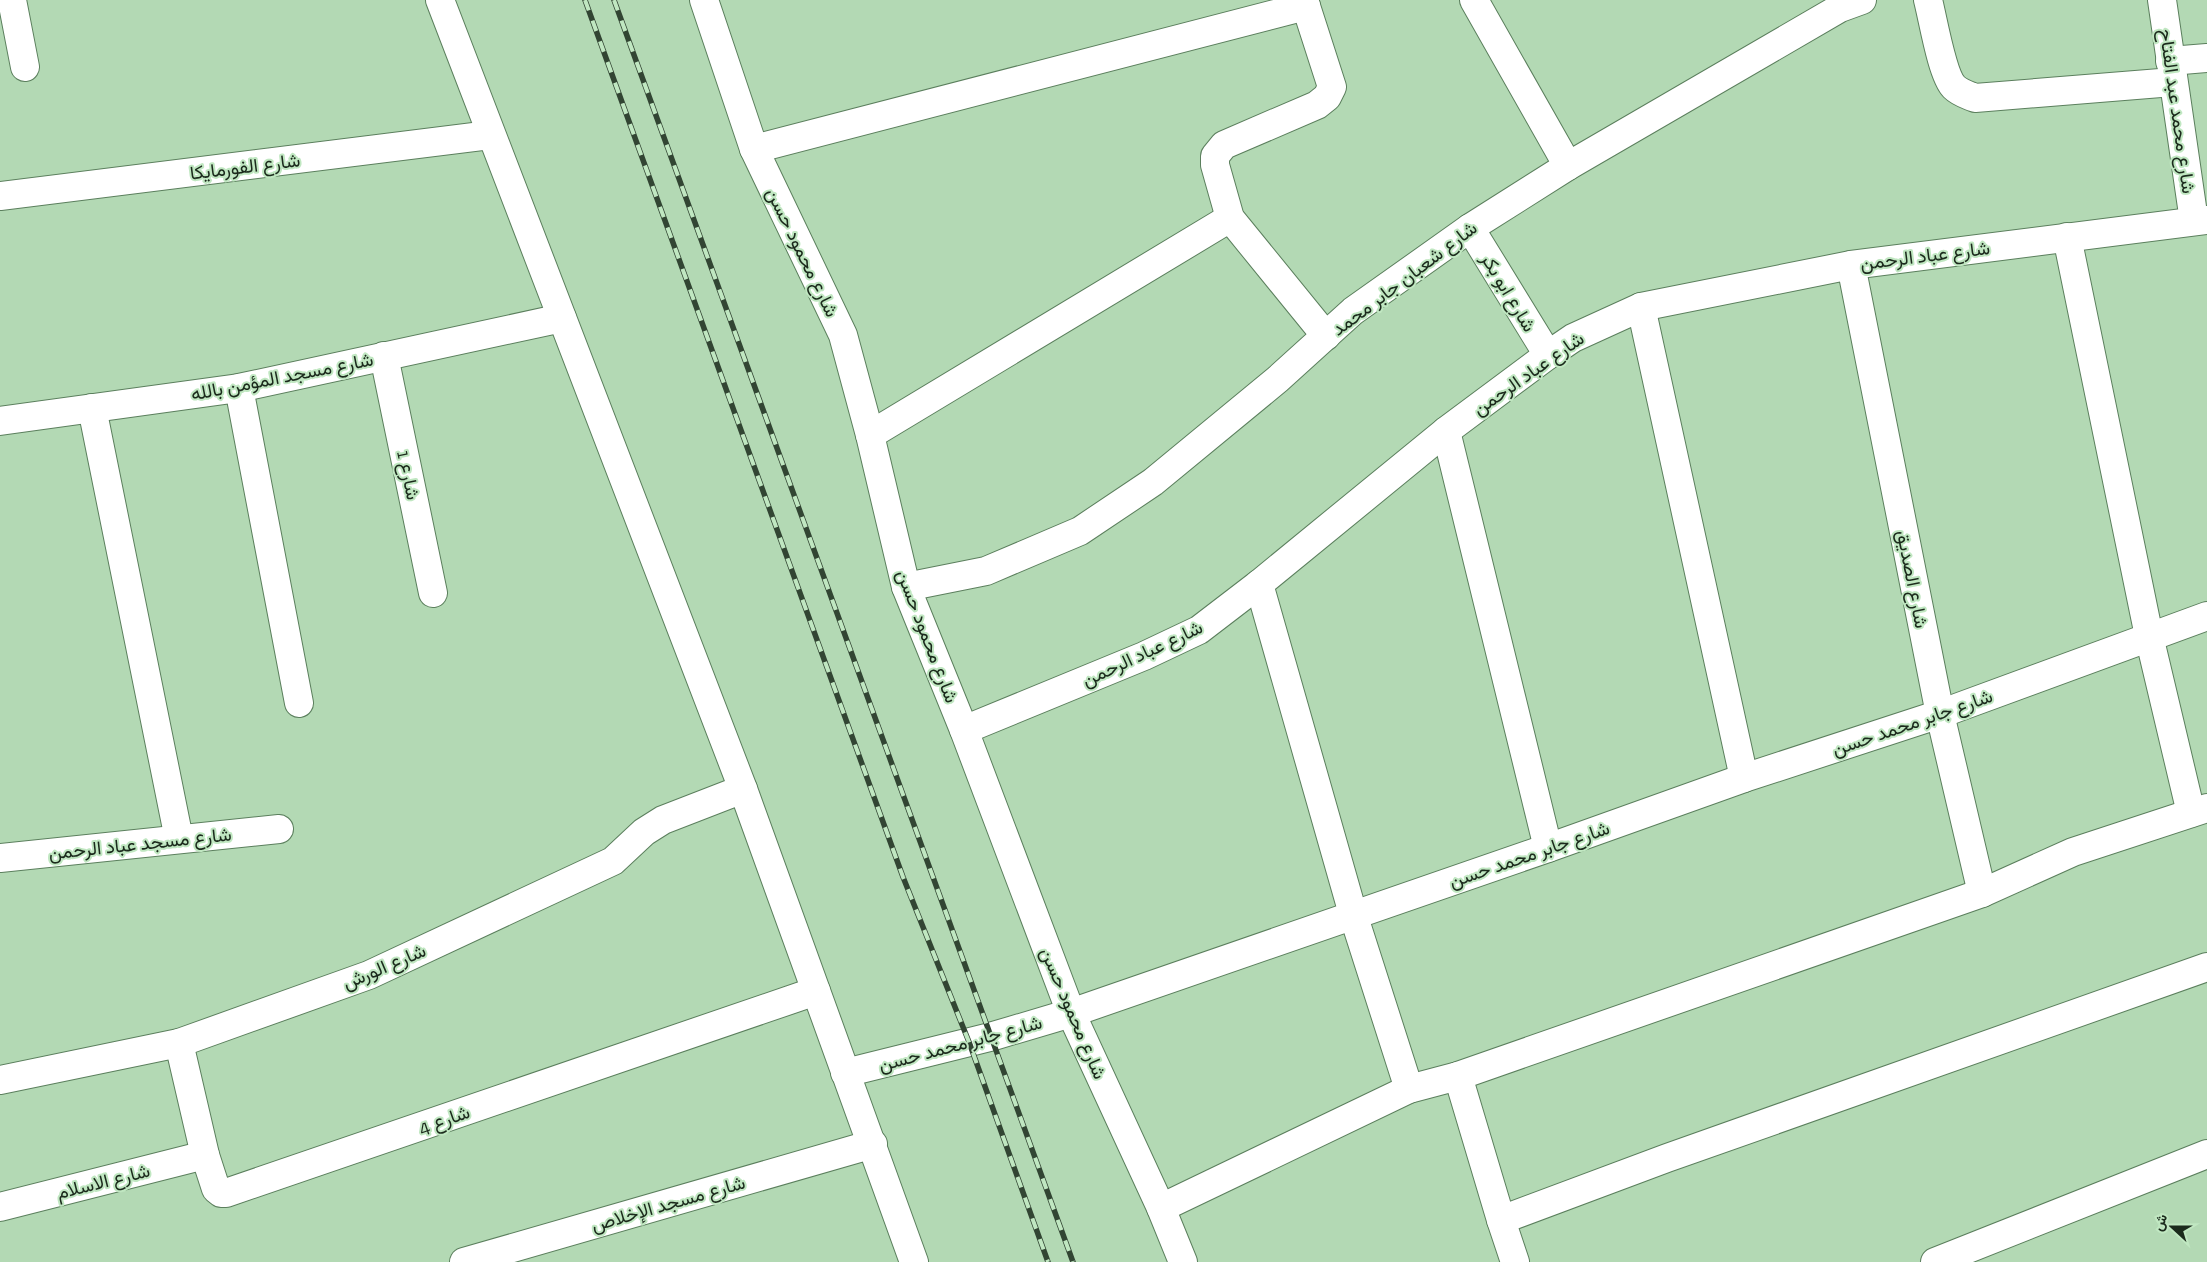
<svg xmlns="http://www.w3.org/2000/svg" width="2207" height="1262" viewBox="0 0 2207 1262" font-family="'Zilla Slab',Vazirmatn,serif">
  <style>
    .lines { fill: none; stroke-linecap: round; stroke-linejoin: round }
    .minor-casing { stroke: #5b7f5d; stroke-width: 30 }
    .minor { stroke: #fff; stroke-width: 28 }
    .rail-casing { stroke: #324533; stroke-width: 5.5 }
    .rail { stroke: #c0e7c1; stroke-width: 4; stroke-dasharray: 11; stroke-linecap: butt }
    .labels { text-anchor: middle; stroke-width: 4; stroke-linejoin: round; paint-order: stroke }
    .street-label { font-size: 19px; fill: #1b2a1c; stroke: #c0e7c1 }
  </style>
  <rect width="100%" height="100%" fill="#b3d9b4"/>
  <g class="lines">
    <defs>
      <g id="minor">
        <path d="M12 0 25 67"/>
        <path d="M440 0 743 789 914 1262"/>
        <path d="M704 0 754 149 843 335 870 435 906 587 964 730 1071 1013 1161 1208 1183 1262"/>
        <path d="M1304 0 1332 87 1327 97 1317 105 1224 145 1215 156V165L1230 218 1326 336"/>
        <path d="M1474 0 1568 166"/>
        <path d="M1928 0C1933 19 1942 75 1954 87 1960 93 1968 95 1975 98L2173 82"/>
        <path d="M2162 0 2194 221"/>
        <path d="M2170 61 2207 58"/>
        <path d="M754 149 1306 6"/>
        <path d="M0 196 490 135"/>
        <path d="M1470 228 1548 355"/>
        <path d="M2067 237 2149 636 2191 813"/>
        <path d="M1851 265 1940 714 1982 893"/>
        <path d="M1641 307 1744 778"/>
        <path d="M384 356 433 593"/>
        <path d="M239 388 299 703"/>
        <path d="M92 408 179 839"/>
        <path d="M0 421 239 388 562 318"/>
        <path d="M1446 431 1548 848"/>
        <path d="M870 435 1230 218"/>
        <path d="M1259 584 1353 914 1409 1089"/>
        <path d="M906 587 986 571 1080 531 1153 482 1278 379 1353 311 1470 228 1568 166 1840 8 1862 0"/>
        <path d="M964 730 1144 656 1199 630 1259 584 1446 431 1548 355 1573 338 1641 307 1851 265 2207 220"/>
        <path d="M0 858 279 829"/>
        <path d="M179 1043 205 1155 216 1189 221 1193H226L816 991"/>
        <path d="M845 1073 990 1037 1071 1013 1548 848 1744 778 1940 714 2207 616"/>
        <path d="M1458 1076 1501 1220 1667 1158 2207 967"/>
        <path d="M0 1080 179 1043 369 975 613 861 644 832 663 820 743 789"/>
        <path d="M0 1207 205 1155"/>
        <path d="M1161 1208 1409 1089 1458 1076 1982 893 2073 852 2207 808"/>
        <path d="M1501 1220 1515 1262"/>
        <path d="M464 1262 873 1144"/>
        <path d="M1935 1262 2207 1154"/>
      </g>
    </defs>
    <use href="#minor" class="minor-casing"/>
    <use href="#minor" class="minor"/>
    <defs>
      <g id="rail">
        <path d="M585 0 903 877 969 1042 1048 1262"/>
        <path d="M614 0 1073 1262"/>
      </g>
    </defs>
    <use href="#rail" class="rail-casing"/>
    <use href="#rail" class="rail"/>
  </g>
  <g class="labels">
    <g class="street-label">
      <text transform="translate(2178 111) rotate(82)" y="7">شارع محمد عبد الفتاح</text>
      <text transform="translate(245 166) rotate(-7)" y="7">شارع الفورمايكا</text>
      <text transform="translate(803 252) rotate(64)" y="7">شارع محمود حسن</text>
      <text transform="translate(1925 255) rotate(-7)" y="7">شارع عباد الرحمن</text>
      <text transform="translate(1404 278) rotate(-37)" y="7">شارع شعبان جابر محمد</text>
      <text transform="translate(1509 292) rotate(59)" y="7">شارع ابو بكر</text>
      <text transform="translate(1528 373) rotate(-35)" y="7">شارع عباد الرحمن</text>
      <text transform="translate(282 376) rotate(-11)" y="7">شارع مسجد المؤمن بالله</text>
      <text transform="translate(409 475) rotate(78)" y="7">شارع 1</text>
      <text transform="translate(1913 579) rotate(79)" y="7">شارع الصديق</text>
      <text transform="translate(928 636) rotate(69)" y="7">شارع محمود حسن</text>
      <text transform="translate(1142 653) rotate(-25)" y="7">شارع عباد الرحمن</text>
      <text transform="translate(1912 722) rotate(-19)" y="7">شارع جابر محمد حسن</text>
      <text transform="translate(140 843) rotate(-6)" y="7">شارع مسجد عباد الرحمن</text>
      <text transform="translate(1529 854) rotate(-19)" y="7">شارع جابر محمد حسن</text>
      <text transform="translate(384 966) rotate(-23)" y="7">شارع الورش</text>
      <text transform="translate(1074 1013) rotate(67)" y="7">شارع محمود حسن</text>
      <text transform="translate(960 1043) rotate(-15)" y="7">شارع جابر محمد حسن</text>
      <text transform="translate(444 1119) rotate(-19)" y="7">شارع 4</text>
      <text transform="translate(103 1181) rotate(-14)" y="7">شارع الاسلام</text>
      <text transform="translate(668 1203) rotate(-16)" y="7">شارع مسجد الإخلاص</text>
    </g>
  </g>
  <g transform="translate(2172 1227) rotate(291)" stroke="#c0e7c1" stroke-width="4" paint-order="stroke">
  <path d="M0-4L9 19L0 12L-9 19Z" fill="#1b2a1c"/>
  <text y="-8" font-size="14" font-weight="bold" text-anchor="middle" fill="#1b2a1c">ش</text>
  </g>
</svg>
